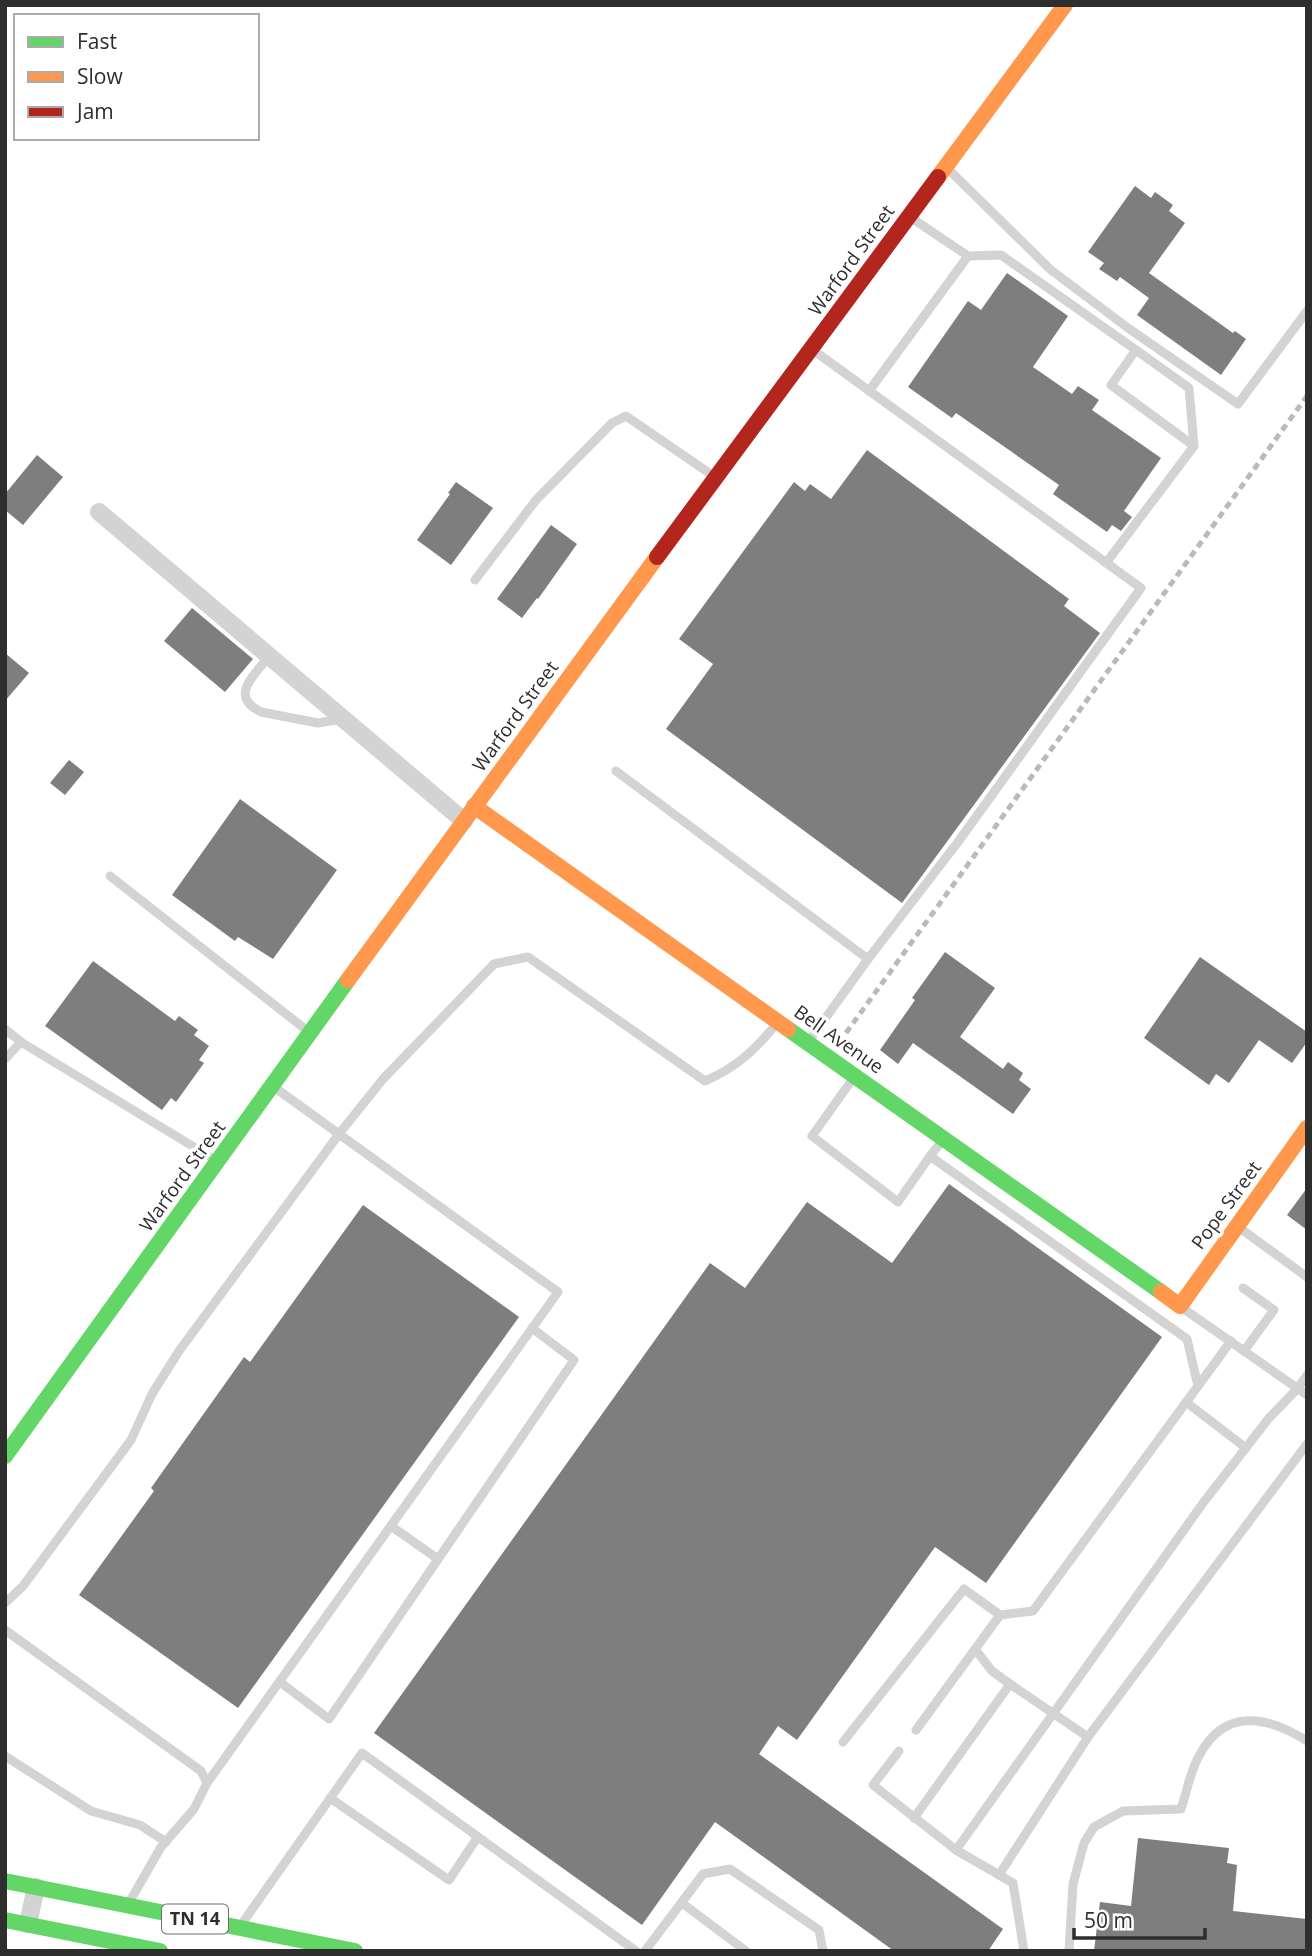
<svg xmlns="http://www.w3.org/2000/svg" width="1312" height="1956" viewBox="0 0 1312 1956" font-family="'Open Sans',sans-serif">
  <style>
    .building { fill: #7e7e7e }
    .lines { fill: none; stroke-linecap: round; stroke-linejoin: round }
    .lane { stroke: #d3d3d3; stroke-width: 9 }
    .street { stroke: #d3d3d3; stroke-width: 18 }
    .fast { stroke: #63d668; stroke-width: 16 }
    .slow { stroke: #ff974d; stroke-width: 16 }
    .jam { stroke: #b3261e; stroke-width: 16 }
    .rail { stroke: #bababa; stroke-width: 5; stroke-dasharray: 7 5; stroke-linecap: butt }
    .labels { text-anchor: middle; stroke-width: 7; stroke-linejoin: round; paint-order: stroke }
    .shield { fill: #fff; stroke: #6d6d6d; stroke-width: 2 }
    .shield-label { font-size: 18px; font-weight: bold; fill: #2e2e2e }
    .street-label { font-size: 19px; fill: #2e2e2e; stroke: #fff }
  </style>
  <rect width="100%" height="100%" fill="#fff"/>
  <g class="building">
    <path d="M1135 186 1151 198 1155 192 1173 205 1169 211 1185 223 1149 273 1233 333 1235 331 1246 339 1221 375 1137 315 1149 298 1120 277 1117 281 1099 269 1104 263 1088 252Z"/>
    <path d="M1007 273 1068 316 1033 367 1072 394 1078 386 1099 400 1092 410 1161 458 1124 511 1132 517 1121 531 1112 525 1107 532 1053 494 1059 485 956 413 952 418 908 387 968 301 981 310Z"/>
    <path d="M867 450 1069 599 1064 606 1100 633 902 903 666 729 713 664 679 639 794 482 805 491 810 484 831 499Z"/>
    <path d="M37 455 63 477 23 525 5 510V494Z"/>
    <path d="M456 482 493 508 451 565 417 540 450 494 448 493Z"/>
    <path d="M551 525 577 544 538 599 537 598 522 618 497 599Z"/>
    <path d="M192 608 253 659 225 692 164 641Z"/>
    <path d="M5 653 29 673 5 701Z"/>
    <path d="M69 760 84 772 65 795 50 783Z"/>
    <path d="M240 799 337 870 273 959 238 937 235 941 172 895Z"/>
    <path d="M945 952 995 988 960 1037 1003 1069 1008 1062 1023 1073 1019 1080 1031 1089 1013 1114 913 1043 898 1064 880 1050 915 1000 912 998Z"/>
    <path d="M1200 957 1307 1032V1042L1292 1063 1259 1040 1229 1083 1216 1074 1209 1085 1144 1038Z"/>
    <path d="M93 961 175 1021 179 1016 198 1030 194 1035 209 1046 199 1060 204 1063 176 1102 171 1098 162 1110 45 1026Z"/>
    <path d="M949 1184 1162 1337 986 1583 935 1547 797 1740 778 1726 759 1754 1003 1929 988 1951H894L715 1822 642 1925 374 1733 710 1263 745 1288 807 1202 892 1263Z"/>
    <path d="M1307 1188V1230L1287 1215Z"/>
    <path d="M363 1205 519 1317 238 1708 79 1595 154 1491 151 1488 244 1357 250 1362Z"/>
    <path d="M1138 1838 1229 1848 1227 1863 1237 1865 1233 1911 1307 1919V1951H1094L1100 1902 1131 1906Z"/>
  </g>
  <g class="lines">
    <g class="lane">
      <path d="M947 168 1051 270 1128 328 1238 404 1307 311"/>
      <path d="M910 217 968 256 1001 255 1136 350 1111 385 1194 446 1106 563"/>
      <path d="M813 350 1141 588 958 842 868 959"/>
      <path d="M1136 350 1189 388 1194 446"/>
      <path d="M869 391 968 256"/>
      <path d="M475 580 536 500 612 423 626 416 715 477"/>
      <path d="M269 656C255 675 228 696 261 712L318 723 342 719"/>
      <path d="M616 771 868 959 809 1041"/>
      <path d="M110 876 309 1032"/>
      <path d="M5 1029 21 1042 217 1161"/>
      <path d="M5 1059 21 1042"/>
      <path d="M854 1077 812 1136 898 1202 930 1156"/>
      <path d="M274 1087 339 1134 383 1079 494 964 528 957 705 1081C736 1068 756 1049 777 1023"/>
      <path d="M942 1141 930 1156 1187 1339 1198 1386"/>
      <path d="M1237 1226 1307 1277"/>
      <path d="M1243 1288 1274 1310 1244 1351"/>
      <path d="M1181 1307 1307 1395"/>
      <path d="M1186 1402 1246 1448"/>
      <path d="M391 1526 438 1559"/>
      <path d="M5 1603 23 1586 131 1440 152 1394 179 1351 339 1134 558 1292 207 1783"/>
      <path d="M5 1630 201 1771 207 1783 194 1809 161 1847 130 1901"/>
      <path d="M975 1649 992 1671 1010 1684"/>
      <path d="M280 1682 329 1719 574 1360 532 1328"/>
      <path d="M916 1730 1000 1615"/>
      <path d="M843 1742 964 1589 1000 1615 1033 1611 1231 1341"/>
      <path d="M899 1751 873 1785 956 1850 1013 1883 1024 1951"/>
      <path d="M5 1756 91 1811 140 1825 166 1842"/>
      <path d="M330 1798 449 1880 477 1838"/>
      <path d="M914 1818 1010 1684 1088 1737"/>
      <path d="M956 1850 1203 1503 1269 1418 1298 1388 1307 1375"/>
      <path d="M999 1875 1088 1737 1307 1444"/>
      <path d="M682 1903 746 1951"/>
      <path d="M241 1925 362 1753 636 1951"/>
      <path d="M645 1951 703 1874 730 1869 819 1930 823 1951"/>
      <path d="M1069 1951 1073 1884 1084 1843 1094 1827 1123 1811 1181 1809C1187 1792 1190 1771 1199 1756 1224 1708 1266 1715 1307 1741"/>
    </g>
    <g class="street">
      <path d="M99 512 464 821"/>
      <path d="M28 1924 36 1887"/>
    </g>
    <g class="fast">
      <path d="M788 1029 1161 1292"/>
      <path d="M5 1456 348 980"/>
      <path d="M5 1881 355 1951"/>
      <path d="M5 1920 160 1951"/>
    </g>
    <g class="slow">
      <path d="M938 177 1065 5"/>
      <path d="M474 806 788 1029"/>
      <path d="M348 980 657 557"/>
      <path d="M1161 1292 1180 1306 1307 1128"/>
    </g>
    <path class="jam" d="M657 557 938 177"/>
    <path class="rail" d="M846 1033 1307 396"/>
  </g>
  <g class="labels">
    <rect class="shield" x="162" y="1904.5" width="66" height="29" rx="5"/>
    <g class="shield-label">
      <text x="195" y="1925">TN 14</text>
    </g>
    <g class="street-label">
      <text transform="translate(851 260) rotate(-54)" y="7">Warford Street</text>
      <text transform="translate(515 716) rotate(-54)" y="7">Warford Street</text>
      <text transform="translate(839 1039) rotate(35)" y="7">Bell Avenue</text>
      <text transform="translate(182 1176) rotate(-54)" y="7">Warford Street</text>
      <text transform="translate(1226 1205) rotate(-54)" y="7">Pope Street</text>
    </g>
  </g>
  <rect width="1312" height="1956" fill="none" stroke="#2e2e2e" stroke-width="14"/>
  <rect x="14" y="14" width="245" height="126" fill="#ffffff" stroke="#ababab" stroke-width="2"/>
  <rect x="28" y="37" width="35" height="10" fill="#63d668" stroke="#ababab" stroke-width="2"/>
  <text x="77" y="49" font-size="21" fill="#2e2e2e">Fast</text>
  <rect x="28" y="72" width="35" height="10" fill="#ff974d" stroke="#ababab" stroke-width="2"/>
  <text x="77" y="84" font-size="21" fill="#2e2e2e">Slow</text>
  <rect x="28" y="107" width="35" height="10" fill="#b3261e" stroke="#ababab" stroke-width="2"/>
  <text x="77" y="119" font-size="21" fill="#2e2e2e">Jam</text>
  <path d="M1074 1928v10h131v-10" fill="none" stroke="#2e2e2e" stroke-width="3.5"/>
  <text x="1084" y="1928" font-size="21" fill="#2e2e2e" stroke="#ffffff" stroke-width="5" paint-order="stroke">50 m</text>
</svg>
